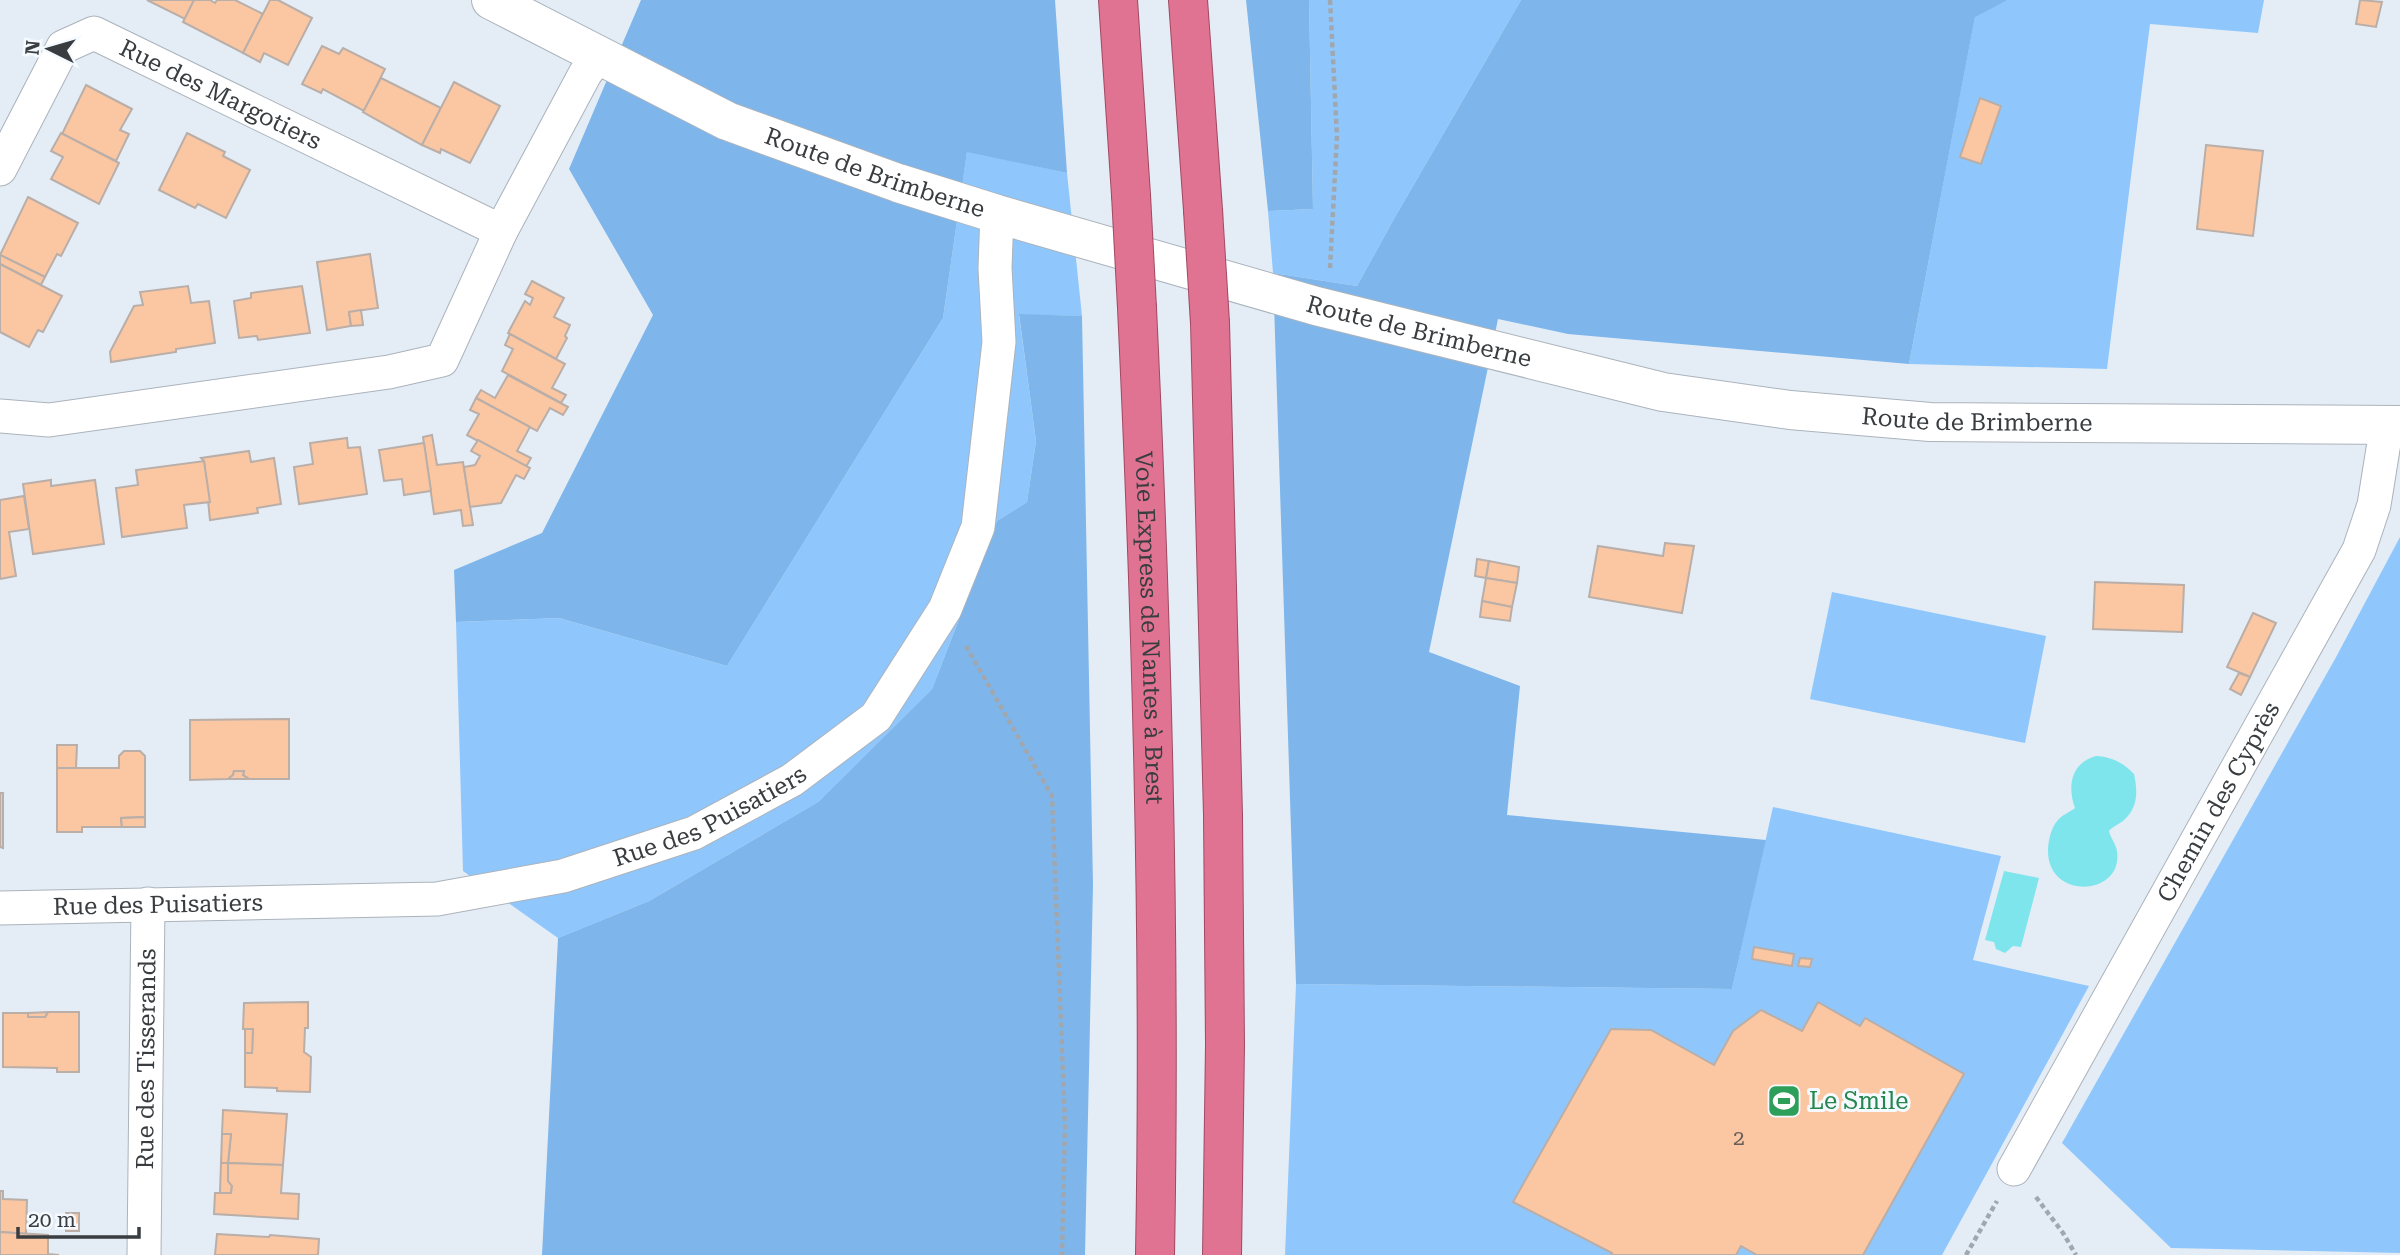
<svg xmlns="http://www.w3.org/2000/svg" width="2400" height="1255" viewBox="0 0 2400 1255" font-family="'Roboto Serif',serif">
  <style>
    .green { fill: #8fc7fc }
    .forest { fill: #7eb6eb }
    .water { fill: #7fe5ed }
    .building { fill: #fbc6a2; stroke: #b9aea8; stroke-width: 2 }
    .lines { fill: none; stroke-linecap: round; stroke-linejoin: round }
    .minor-casing { stroke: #abb3bc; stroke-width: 35 }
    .tertiary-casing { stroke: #abb3bc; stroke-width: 40 }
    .trunk-casing { stroke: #a14963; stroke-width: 40 }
    .path { stroke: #a0a7ae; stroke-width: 4.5; stroke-dasharray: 5 3.5; stroke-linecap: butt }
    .minor { stroke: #fff; stroke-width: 33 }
    .tertiary { stroke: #fff; stroke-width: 38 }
    .trunk { stroke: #e07392; stroke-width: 38 }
    .trunk-bridge-casing { stroke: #a14963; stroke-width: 40; stroke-linecap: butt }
    .trunk-bridge { stroke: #e07392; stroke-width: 38 }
    .labels { text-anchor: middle; stroke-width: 6; stroke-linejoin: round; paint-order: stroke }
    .number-label { font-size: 21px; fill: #6a5f58 }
    .street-label { font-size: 24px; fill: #393d40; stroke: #f4faff }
    .leisure-label { font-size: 24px; fill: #27864d; stroke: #f4faff; text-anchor: start }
  </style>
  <rect width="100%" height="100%" fill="#e4edf6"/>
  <g class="green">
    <path d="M1309 0H1521L1395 217 1357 286 1273 273 1268 211 1313 209Z"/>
    <path d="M2008 0H2264L2258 33 2150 24 2107 369 1909 364 1975 16Z"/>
    <path d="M967 151 1067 173 1082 316 1019 315 1036 441 1027 502 997 521 932 689 818 802 649 901 558 938 463 871 456 622 559 618 727 666 943 318Z"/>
    <path d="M2400 537V1253L2171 1248 2062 1143 2335 659Z"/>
    <path d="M1832 592 2046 636 2025 743 1810 699Z"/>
    <path d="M1773 807 2001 856 1973 960 2089 986 1942 1255H1285L1296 984 1732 989Z"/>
  </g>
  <g class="forest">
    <path d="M641 0H1055L1067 173 967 152 943 318 727 666 559 618 456 622 454 570 542 533 653 315 569 169Z"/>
    <path d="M1246 0H1309L1313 209 1268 211Z"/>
    <path d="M1521 0H2008L1975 17 1909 364 1568 334 1498 319 1429 652 1520 686 1507 815 1766 840 1732 989 1296 984 1273 273 1357 286 1395 217Z"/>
    <path d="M1019 314 1082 316 1093 885 1085 1255H542L558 938 649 901 818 802 932 689 997 521 1027 502 1036 441Z"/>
  </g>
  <g class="water">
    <path d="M2096 756C2112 757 2122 762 2134 774 2138 792 2138 808 2123 821 2118 825 2113 826 2109 831 2110 837 2116 844 2117 851 2124 896 2048 901 2048 851 2048 842 2051 827 2058 820 2062 815 2070 812 2075 808 2067 786 2071 763 2096 756Z"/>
    <path d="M2004 871 2039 878 2021 947 2013 946 2005 953 1996 949 1994 942 1985 940Z"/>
  </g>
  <g class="building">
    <path d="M147 0H194L185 19Z"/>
    <path d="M194 0H210L215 3 217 0H235L263 14 243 53 183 22Z"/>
    <path d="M270 0H278L312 18 288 65 264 53 260 62 243 53Z"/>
    <path d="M2360 0 2382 2 2376 27 2356 24Z"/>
    <path d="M322 46 339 54 343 48 385 69 364 111 323 89 321 93 302 84Z"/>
    <path d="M381 78 441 108 422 145 363 112Z"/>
    <path d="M454 82 500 106 470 163 441 149 440 153 422 145Z"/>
    <path d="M86 85 132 109 120 130 129 134 116 161 62 134Z"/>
    <path d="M1980 98 2001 106 1981 164 1960 157Z"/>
    <path d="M61 133 119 163 99 204 51 179 63 157 51 151Z"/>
    <path d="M187 133 225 152 223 156 250 170 226 218 198 204 195 208 159 190Z"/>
    <path d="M2206 145 2263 151 2253 236 2197 229Z"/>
    <path d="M28 197 78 223 61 256 57 254 45 277 0 255Z"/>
    <path d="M370 254 378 308 349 312 351 326 327 330 317 262Z"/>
    <path d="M0 255 45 277 41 285 0 264Z"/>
    <path d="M0 264 62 296 43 332 38 330 29 347 0 332Z"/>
    <path d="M532 281 564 298 554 317 570 325 565 336 567 338 556 359 508 333 525 301 530 305 533 298 525 294Z"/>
    <path d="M188 286 191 303 209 301 215 343 176 349V352L111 362 110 352 134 306 143 305 140 292Z"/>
    <path d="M302 286 310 333 258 340 257 336 239 338 234 301 251 298V293Z"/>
    <path d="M361 310 363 325 351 326 349 312Z"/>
    <path d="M510 334 565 364 552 388 566 395 561 403 502 371 513 349 505 345Z"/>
    <path d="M508 375 568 407 563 415 550 408 537 431 476 398 481 390 495 398Z"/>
    <path d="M476 398 530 427 517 451 531 458 526 467 467 435 479 414 470 410Z"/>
    <path d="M432 435 437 465 463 462 473 525 463 526 461 510 434 514 423 437Z"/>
    <path d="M347 438 348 448 360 447 367 494 299 504 294 467 313 464 310 443Z"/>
    <path d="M478 440 530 468 524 479 516 475 501 503 470 507 464 467 475 465 480 456 471 451Z"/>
    <path d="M424 443 431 491 404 495 402 479 384 481 379 450Z"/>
    <path d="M249 451 251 462 274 458 281 504 257 508 258 513 210 520 204 461 201 458Z"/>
    <path d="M204 461 210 502 184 505 187 528 122 537 116 488 138 485 136 470Z"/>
    <path d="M51 480V486L95 480 104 544 33 554 23 484Z"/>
    <path d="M24 496 29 529 9 532 16 576 0 579V500Z"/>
    <path d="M1665 543 1694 546 1682 613 1589 597 1598 546 1663 556Z"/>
    <path d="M1477 559 1489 561 1486 578 1475 576Z"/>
    <path d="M1489 561 1519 567 1517 583 1486 578Z"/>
    <path d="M1486 578 1517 583 1512 607 1482 601Z"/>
    <path d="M2095 582 2184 585 2182 632 2093 629Z"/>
    <path d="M1482 601 1512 607 1510 621 1480 617Z"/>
    <path d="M2253 613 2276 623 2250 677 2227 667Z"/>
    <path d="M2239 673 2250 677 2241 695 2230 689Z"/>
    <path d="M289 719V779H249L243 775 244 771H234L233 775 228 779 190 780V720Z"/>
    <path d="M57 745H77L76 768H57Z"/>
    <path d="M124 751H140L145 756V817L121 818 122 827H82V832H57V768H119V756Z"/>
    <path d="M234 771H244L243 775 249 779H228L233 775Z"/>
    <path d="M0 793H3V848L0 847Z"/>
    <path d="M145 817V827H122L121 818Z"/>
    <path d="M1754 947 1794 954 1792 966 1752 959Z"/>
    <path d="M1800 958 1812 959 1810 967 1798 966Z"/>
    <path d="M308 1002V1028H305L304 1052 311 1057 310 1092 277 1091V1088L245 1087V1053H252L253 1029H243L244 1003Z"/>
    <path d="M1818 1002 1860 1026 1865 1018 1964 1074 1863 1255H1757L1741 1246 1736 1255H1611L1612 1253 1513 1202 1611 1029 1651 1030 1714 1065 1733 1031 1761 1010 1802 1031Z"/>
    <path d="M48 1012H79V1072H57V1068L3 1067V1013H28V1017H45Z"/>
    <path d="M48 1012 45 1017H28V1013Z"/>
    <path d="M245 1029H253L252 1053H245Z"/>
    <path d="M223 1110 287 1114 283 1165 228 1163 231 1134H222Z"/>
    <path d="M222 1134H231L228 1163H221Z"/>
    <path d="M221 1163H228V1181L232 1186 231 1193H220Z"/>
    <path d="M228 1163 283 1165 281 1193 299 1194 298 1219 214 1214 215 1193H231L232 1186 228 1181Z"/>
    <path d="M0 1191H3V1199L27 1200 26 1234 0 1232Z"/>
    <rect x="66" y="1213" width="13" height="18"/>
    <path d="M0 1232 48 1235V1254L59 1255H0Z"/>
    <path d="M217 1234 269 1237 270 1235 319 1239 318 1255H215Z"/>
  </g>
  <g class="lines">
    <defs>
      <g id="minor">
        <path id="s1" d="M0 169 63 47 94 33 501 231"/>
        <path d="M0 416 49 420 389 372 442 360 501 231 585 74 598 55"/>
        <path id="s2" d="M0 908 437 899 563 876 694 833 792 780 876 717 945 609 978 527 999 342 995 268 997 214"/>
        <path id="s3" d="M2014 1169 2359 550 2374 505 2387 424"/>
        <path id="s4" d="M144 1255 148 904"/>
      </g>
      <g id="tertiary">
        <path id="s5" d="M491 0 727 121 898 183 997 214 1316 306 1663 392 1790 410 1930 422 2400 425"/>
      </g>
      <g id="trunk">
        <path d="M1118 0 1131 195"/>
        <path d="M1188 0 1203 210"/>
        <path id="s6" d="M1137 308C1152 624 1161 939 1155 1255"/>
        <path d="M1210 323 1223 815 1225 1045 1222 1255"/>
      </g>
    </defs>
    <use href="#minor" class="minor-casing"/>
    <use href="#tertiary" class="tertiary-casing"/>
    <use href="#trunk" class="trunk-casing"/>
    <g class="path">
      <path d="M1330 0 1337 136 1330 268"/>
      <path d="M966 646 1052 796 1065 1125 1062 1255"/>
      <path d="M2036 1197 2063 1233 2076 1255"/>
      <path d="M1966 1255 1997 1201"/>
    </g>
    <use href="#minor" class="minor"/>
    <use href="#tertiary" class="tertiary"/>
    <use href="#trunk" class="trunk"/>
    <defs>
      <g id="trunk-bridge">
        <path d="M1131 195 1137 308"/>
        <path d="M1203 210 1210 323"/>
      </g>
    </defs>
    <use href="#trunk-bridge" class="trunk-bridge-casing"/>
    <use href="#trunk-bridge" class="trunk-bridge"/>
  </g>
  <defs>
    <symbol id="stadium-square" viewBox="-11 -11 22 22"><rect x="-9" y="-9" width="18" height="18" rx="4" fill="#2e9e5b" stroke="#f4faff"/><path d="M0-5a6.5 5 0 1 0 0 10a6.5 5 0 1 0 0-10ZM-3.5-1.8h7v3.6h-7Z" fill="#fff"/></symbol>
  </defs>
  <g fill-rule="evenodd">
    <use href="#stadium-square" x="1765" y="1082" width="38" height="38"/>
  </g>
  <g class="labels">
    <g class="number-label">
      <text x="1739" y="1145">2</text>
    </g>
    <g class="street-label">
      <text dy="8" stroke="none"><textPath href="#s1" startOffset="312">Rue des Margotiers</textPath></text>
      <text dy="8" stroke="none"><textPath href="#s5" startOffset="422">Route de Brimberne</textPath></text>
      <text dy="8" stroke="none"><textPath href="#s5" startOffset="989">Route de Brimberne</textPath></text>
      <text dy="8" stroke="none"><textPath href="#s5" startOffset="1556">Route de Brimberne</textPath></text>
      <text dy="8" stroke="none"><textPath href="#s6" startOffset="320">Voie Express de Nantes à Brest</textPath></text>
      <text dy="8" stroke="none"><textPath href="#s3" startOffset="420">Chemin des Cyprès</textPath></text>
      <text dy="8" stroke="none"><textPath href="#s2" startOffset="724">Rue des Puisatiers</textPath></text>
      <text dy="8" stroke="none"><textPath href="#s2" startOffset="158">Rue des Puisatiers</textPath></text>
      <text dy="8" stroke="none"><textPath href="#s4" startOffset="196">Rue des Tisserands</textPath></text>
    </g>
    <g class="leisure-label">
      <text x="1809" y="1109">Le Smile</text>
    </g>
  </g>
  <g transform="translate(49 49) rotate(275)" stroke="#f4faff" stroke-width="5" paint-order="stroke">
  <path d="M0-5L12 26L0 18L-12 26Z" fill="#393d40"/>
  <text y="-10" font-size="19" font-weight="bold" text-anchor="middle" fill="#393d40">N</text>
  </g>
  <path d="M18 1227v10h121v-10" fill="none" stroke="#393d40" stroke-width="3.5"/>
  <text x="28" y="1227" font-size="21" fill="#393d40" stroke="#f4faff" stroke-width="5" paint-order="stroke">20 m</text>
</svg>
